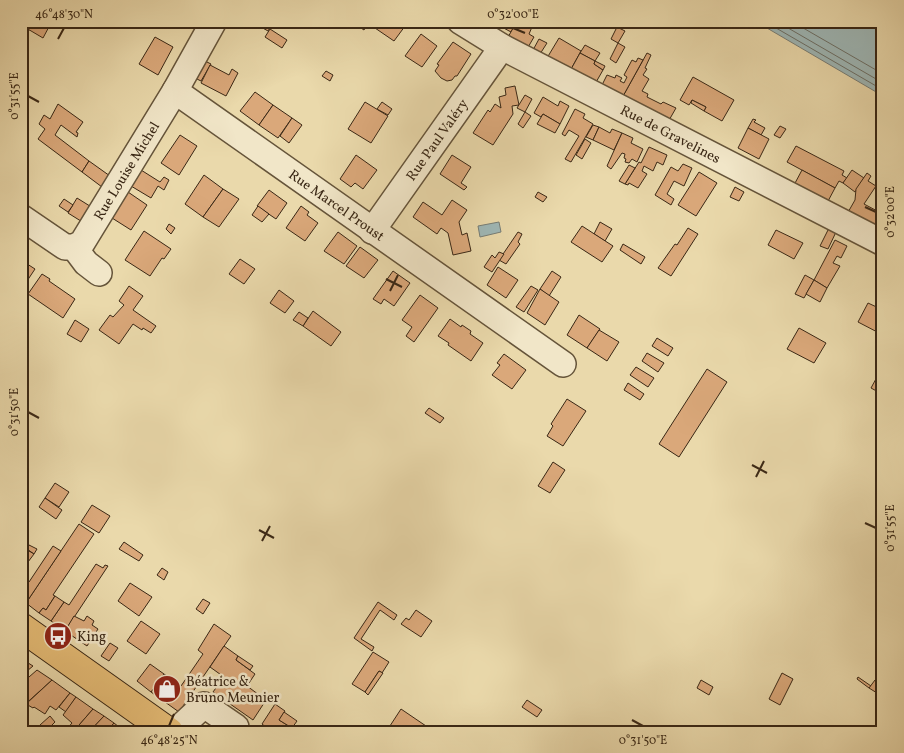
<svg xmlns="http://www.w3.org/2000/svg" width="904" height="753" viewBox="0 0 904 753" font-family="Vollkorn,serif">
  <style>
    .water { fill: #9eb7b6; stroke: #767d76 }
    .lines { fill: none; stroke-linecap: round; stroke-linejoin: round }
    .shore { stroke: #6c6f66; stroke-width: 1 }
    .building { fill: #daa87a; stroke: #392715 }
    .minor-casing { stroke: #65543a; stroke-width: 28 }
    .major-casing { stroke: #392715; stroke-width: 30 }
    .minor { stroke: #f1e6c8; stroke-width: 25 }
    .major { stroke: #e5bc76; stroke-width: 28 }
    .ticks { fill: none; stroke: #392715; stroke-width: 2 }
    .labels { text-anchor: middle; stroke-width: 5; stroke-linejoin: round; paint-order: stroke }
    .street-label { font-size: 14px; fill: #392715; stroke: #f1e6c8 }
    .poi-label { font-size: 14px; fill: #392715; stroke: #f1e6c8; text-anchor: start }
    .neatline { fill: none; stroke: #392715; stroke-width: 2 }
    .ticks-label { font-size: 12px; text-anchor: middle; fill: #392715 }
  </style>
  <rect width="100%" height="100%" fill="#ead9ab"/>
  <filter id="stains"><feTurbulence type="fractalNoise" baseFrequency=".004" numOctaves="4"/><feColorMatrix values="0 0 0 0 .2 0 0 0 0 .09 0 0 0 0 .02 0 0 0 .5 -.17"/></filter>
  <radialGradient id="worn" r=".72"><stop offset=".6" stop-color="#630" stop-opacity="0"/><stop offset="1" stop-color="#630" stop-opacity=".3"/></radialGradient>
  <g class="water">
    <path d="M755 21H883V96Z"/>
    <path d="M499 222 501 232 480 237 478 226Z"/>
  </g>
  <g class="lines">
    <g class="shore">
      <path d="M764 21 883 90"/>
      <path d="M776 21 883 83"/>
      <path d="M791 21 883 74"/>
    </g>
  </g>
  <g class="building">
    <path d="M21 21H48L51 23 43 38 21 25Z"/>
    <path d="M357 21H365L368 23 364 30 355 24Z"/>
    <path d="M379 21H407L408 22 394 41 375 28Z"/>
    <path d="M491 21H517L511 32 500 26 499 29 489 24Z"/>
    <path d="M517 21H524L532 27 529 34 534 37 527 49 507 39Z"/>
    <path d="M264 22 271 26 268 31 261 27Z"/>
    <path d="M21 25 29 30 27 34 21 31Z"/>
    <path d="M617 27 625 31 618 43 611 39Z"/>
    <path d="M270 29 287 40 282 48 265 37Z"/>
    <path d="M21 31 27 34 25 37 28 38 21 50Z"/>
    <path d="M421 34 437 46 422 67 405 56Z"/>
    <path d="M155 37 173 47 158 75 139 64Z"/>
    <path d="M559 38 581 51 570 71 547 58Z"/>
    <path d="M539 39 547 43 540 54 533 50Z"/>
    <path d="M453 42 471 54 457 76H455L452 80 447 81 441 78 435 71 439 65 437 64Z"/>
    <path d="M618 43 625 47 616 63 610 59Z"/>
    <path d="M585 45 600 53 595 61 580 53Z"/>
    <path d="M580 53 595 61 594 64 603 70 595 84 570 71Z"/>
    <path d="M647 53 651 55 645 68 647 69 643 75 649 79 642 91 648 94 647 97 661 104 663 102 676 108 668 122 622 98Z"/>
    <path d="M21 54 24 56 27 68 22 77 28 81 22 91H21Z"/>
    <path d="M638 58 643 60 622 98 601 87 607 75 615 78 616 75 622 78 620 81 624 83 627 77 624 75 632 60 636 62Z"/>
    <path d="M201 59 211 64 201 81 191 76Z"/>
    <path d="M595 61 605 66 603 70 594 64Z"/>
    <path d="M210 65 229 75 232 69 238 73 226 96 201 83Z"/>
    <path d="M326 71 333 75 330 81 322 76Z"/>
    <path d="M693 77 734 100 722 121 704 111 706 107 692 100 689 105 680 100Z"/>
    <path d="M515 86 519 105 512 106 513 114 493 145 473 133 488 110 490 112 495 104 501 108 499 97 506 95 505 88Z"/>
    <path d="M255 92 273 105 259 125 240 111Z"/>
    <path d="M525 95 532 99 525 112 517 108Z"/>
    <path d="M543 97 558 106 560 101 569 106 560 124 543 114 541 117 534 113Z"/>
    <path d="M692 100 706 107 704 111 691 103Z"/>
    <path d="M365 102 388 116 371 143 348 129Z"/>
    <path d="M382 102 392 109 388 115 377 109Z"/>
    <path d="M58 104 83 122 76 132 78 133 77 137 61 125 55 135 89 161 82 172 38 139 45 129 39 124 44 115 50 119Z"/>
    <path d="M273 105 292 118 278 138 259 125Z"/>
    <path d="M575 109 585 114 583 118 593 124 571 162 565 159 579 136 569 130 565 136 562 134Z"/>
    <path d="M525 112 531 116 523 128 518 124Z"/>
    <path d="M543 114 560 124 555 133 537 124Z"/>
    <path d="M292 118 302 125 289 143 280 136Z"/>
    <path d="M753 119 756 120 754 122 765 128 761 135 748 128Z"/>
    <path d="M593 125 599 127 593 140 586 137Z"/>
    <path d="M780 126 786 129 780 138 774 135Z"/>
    <path d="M599 127 610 133 612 129 622 133 614 150 593 140Z"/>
    <path d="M748 128 769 139 759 159 738 148Z"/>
    <path d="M622 133 633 138 631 143 643 149 637 162 632 159 629 163 625 162 626 159 624 158 625 154 622 153 611 169 607 166Z"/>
    <path d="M180 135 197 146 179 175 161 163Z"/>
    <path d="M585 139 591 143 582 159 576 155Z"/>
    <path d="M796 146 844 171 842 175 847 178 843 183 839 181 835 188 787 162Z"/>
    <path d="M649 147 667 155 663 165 657 162 653 171 644 166 642 171 647 174 638 188 629 183 628 185 625 184 639 162 641 163Z"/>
    <path d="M356 155 377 170 363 189 355 183 351 187 340 179Z"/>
    <path d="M452 155 471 167 461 183 467 187 464 190 440 174Z"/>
    <path d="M89 161 110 176 102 187 82 172Z"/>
    <path d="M683 164 692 168 684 186 674 181 667 194 674 199 671 205 655 195 671 167 678 171Z"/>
    <path d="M629 165 635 168 625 184 619 181Z"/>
    <path d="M141 170 160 182 164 177 169 180 164 190 158 186 151 198 131 186Z"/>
    <path d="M802 170 835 188 827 203 794 185Z"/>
    <path d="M852 170 864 178 855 192 843 183Z"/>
    <path d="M699 172 717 183 696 216 678 205Z"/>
    <path d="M867 173 871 176 868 181 876 186 864 204 881 213 873 228 847 214 855 200 856 189Z"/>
    <path d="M204 175 223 189 203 217 185 204Z"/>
    <path d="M735 187 744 192 739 201 730 197Z"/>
    <path d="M223 189 239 199 219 227 203 217Z"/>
    <path d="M269 190 287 203 276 219 257 206Z"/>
    <path d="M128 192 147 205 131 230 112 218Z"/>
    <path d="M538 192 547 197 543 202 535 197Z"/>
    <path d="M77 198 93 208 84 223 68 213Z"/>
    <path d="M64 199 73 205 68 212 59 206Z"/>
    <path d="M452 200 467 210 459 222 462 235 467 233 471 251 453 255 448 233 441 228 437 234 413 217 423 202 442 215Z"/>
    <path d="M258 206 269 214 262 222 252 215Z"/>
    <path d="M301 206 309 212 307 215 318 223 305 241 286 228Z"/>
    <path d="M600 222 612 229 605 241 594 234Z"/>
    <path d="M169 224 175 228 171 234 166 229Z"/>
    <path d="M582 226 613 246 602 262 571 242Z"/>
    <path d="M688 228 698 234 671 276 658 268 675 244 677 245Z"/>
    <path d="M829 228 836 232 828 249 820 246Z"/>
    <path d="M776 230 803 243 794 259 768 245Z"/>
    <path d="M144 231 171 249 164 259 162 258 150 276 125 260Z"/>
    <path d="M338 232 357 246 344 264 324 251Z"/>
    <path d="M518 232 522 234 518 242 520 244 506 264 499 260Z"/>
    <path d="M835 240 847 246 841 258 837 256 833 263 840 266 827 288 814 280Z"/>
    <path d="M623 244 645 257 641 264 620 250Z"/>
    <path d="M360 247 378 260 364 278 346 266Z"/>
    <path d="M499 252 504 254 492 272 484 267 492 255 495 258Z"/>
    <path d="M240 259 255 269 244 284 229 274Z"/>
    <path d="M21 260 35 269 23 287 21 286Z"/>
    <path d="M498 267 518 280 506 298 487 285Z"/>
    <path d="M393 271 410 283 394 306 384 299 381 304 373 299Z"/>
    <path d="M552 271 561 277 549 296 540 289Z"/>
    <path d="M42 274 50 279 49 281 75 299 63 318 28 294Z"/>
    <path d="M805 275 814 280 804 298 795 294Z"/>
    <path d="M814 280 827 288 820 302 806 294Z"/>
    <path d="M129 286 143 296 133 310 156 326 151 333 143 328 142 330 133 324 119 344 99 330 110 315 113 317 124 305 119 301Z"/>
    <path d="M531 286 538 290 524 312 516 307Z"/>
    <path d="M540 289 559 302 545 325 527 313Z"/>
    <path d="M279 290 294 301 285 313 270 303Z"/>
    <path d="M420 295 438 308 414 342 406 336 412 327 402 320Z"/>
    <path d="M868 303 883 310V335L858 322Z"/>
    <path d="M313 311 341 332 331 346 303 326Z"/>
    <path d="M299 312 308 318 303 326 293 320Z"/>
    <path d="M579 315 600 329 587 348 567 335Z"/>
    <path d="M450 319 461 327 462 325 471 331 470 334 483 343 471 361 448 345 449 343 438 336Z"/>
    <path d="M75 320 89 329 81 342 67 334Z"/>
    <path d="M799 328 826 343 814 363 787 349Z"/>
    <path d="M599 330 619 342 607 361 587 348Z"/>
    <path d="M657 338 673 348 668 356 652 346Z"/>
    <path d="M647 353 664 363 658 372 642 361Z"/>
    <path d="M504 354 526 370 512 389 492 375 500 365 497 363Z"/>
    <path d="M883 366V392L882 394 871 388Z"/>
    <path d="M636 367 654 378 648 387 630 375Z"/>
    <path d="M707 369 727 382 679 457 659 444Z"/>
    <path d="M628 383 644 394 640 400 624 390Z"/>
    <path d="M567 399 586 411 563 446 547 436 553 426 551 424Z"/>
    <path d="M429 408 444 418 440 423 425 413Z"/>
    <path d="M553 462 565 470 550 493 538 486Z"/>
    <path d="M55 483 69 492 59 507 45 498Z"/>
    <path d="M45 498 62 510 56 519 39 507Z"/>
    <path d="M92 505 110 516 99 533 81 522Z"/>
    <path d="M79 524 94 534 53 595 55 596 46 610 43 608 39 613 26 603Z"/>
    <path d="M124 542 143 555 139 561 119 549Z"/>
    <path d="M29 545 37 549 34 554 27 549Z"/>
    <path d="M53 546 61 551 26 603 21 600V577L29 582Z"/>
    <path d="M29 551 34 554 25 566 21 564Z"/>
    <path d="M96 564 103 568 105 565 108 566 65 631 51 621 64 602 69 605Z"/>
    <path d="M162 568 168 572 164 580 157 575Z"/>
    <path d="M130 583 152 597 139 616 118 601Z"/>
    <path d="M55 596 64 602 51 621 39 613 43 608 46 610Z"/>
    <path d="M203 599 210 603 203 614 196 609Z"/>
    <path d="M378 602 397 615 394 620 380 610 361 639 374 647 372 651 354 638Z"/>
    <path d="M416 610 432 621 421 637 401 624 406 618 409 620Z"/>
    <path d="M74 616 84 621 87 616 94 621 92 625 98 629 87 646 65 631Z"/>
    <path d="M141 621 160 634 146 654 127 641Z"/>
    <path d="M214 624 231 636 179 712 151 692 164 674 181 686 203 654 198 650Z"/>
    <path d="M110 643 118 648 109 661 101 656Z"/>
    <path d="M224 646 238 656 236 660 255 674 247 686 266 700 253 720 213 692 224 677 210 667Z"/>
    <path d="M373 652 389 662 382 673 379 671 365 692 352 684Z"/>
    <path d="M238 656 253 666 250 670 236 660Z"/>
    <path d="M25 661 33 666 21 676V664Z"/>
    <path d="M150 664 164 674 151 692 137 681Z"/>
    <path d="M37 670 52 680 21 708V699L25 696 21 692V684Z"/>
    <path d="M379 671 383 673 368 695 365 692Z"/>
    <path d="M782 673 793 679 780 705 769 699Z"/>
    <path d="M858 677 871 686 869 688 857 679Z"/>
    <path d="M52 680 70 693 56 710 50 706 45 714 34 707 33 708 26 704Z"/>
    <path d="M701 680 713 687 709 695 697 688Z"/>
    <path d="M875 680 882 685 877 693 869 688Z"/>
    <path d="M70 693 76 697 66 712 59 707Z"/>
    <path d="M76 697 93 709 73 732H64L72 723 63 715Z"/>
    <path d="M527 700 542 710 537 717 522 707Z"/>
    <path d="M275 704 285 711 279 720 292 728 290 732H272L262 724Z"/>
    <path d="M93 709 104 716 89 732 83 728 79 732H73Z"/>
    <path d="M401 709 426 726 422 732H386Z"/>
    <path d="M284 712 297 721 292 728 279 720Z"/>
    <path d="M50 716 55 722 46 731 40 725Z"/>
    <path d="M104 716 114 723 106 732H89Z"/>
    <path d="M114 723 119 727 125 731 106 732Z"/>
  </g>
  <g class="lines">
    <defs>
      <g id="minor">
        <path id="s1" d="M214 21 175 91 563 364"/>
        <path id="s2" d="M460 21 502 47 883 243"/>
        <path id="s3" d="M21 217 65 247H74L82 243 175 91"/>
        <path id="s4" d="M372 231 502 47"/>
        <path d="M74 247 86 263 99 273"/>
        <path d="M175 732 204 705 236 727 234 732"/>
      </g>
      <path id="major" d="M21 627 169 732"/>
    </defs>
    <use href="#minor" class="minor-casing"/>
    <use href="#major" class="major-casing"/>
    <use href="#minor" class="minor"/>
    <use href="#major" class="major"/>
  </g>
  <path class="ticks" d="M513 28 525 33M58 39 64 28M28 96 39 102M865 207 876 212M386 279 402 287M390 291 398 275M28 412 39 418M752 465 767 473M756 477 764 461M865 523 876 528M259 530 274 538M262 541 270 526M632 720 643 726M169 726 174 714"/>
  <defs>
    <symbol id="bus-disc" viewBox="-11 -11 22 22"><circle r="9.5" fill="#8f2418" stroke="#f1e6c8"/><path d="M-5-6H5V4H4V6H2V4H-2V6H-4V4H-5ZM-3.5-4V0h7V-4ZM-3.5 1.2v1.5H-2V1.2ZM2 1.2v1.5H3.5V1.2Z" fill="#fff"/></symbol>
    <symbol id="shop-disc" viewBox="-11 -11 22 22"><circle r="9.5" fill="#8f2418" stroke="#f1e6c8"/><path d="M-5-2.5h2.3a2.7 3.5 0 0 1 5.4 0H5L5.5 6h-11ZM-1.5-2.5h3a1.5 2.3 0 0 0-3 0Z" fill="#fff"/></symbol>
  </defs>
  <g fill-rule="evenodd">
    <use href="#bus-disc" x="42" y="620" width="32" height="32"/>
    <use href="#shop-disc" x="151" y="673" width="32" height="32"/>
  </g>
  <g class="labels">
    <g class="street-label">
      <text dy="5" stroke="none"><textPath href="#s2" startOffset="239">Rue de Gravelines</textPath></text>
      <text dy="5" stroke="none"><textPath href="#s4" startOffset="112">Rue Paul Valéry</textPath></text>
      <text dy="5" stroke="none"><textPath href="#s3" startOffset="156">Rue Louise Michel</textPath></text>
      <text dy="5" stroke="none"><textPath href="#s1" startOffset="278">Rue Marcel Proust</textPath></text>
    </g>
    <g class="poi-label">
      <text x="77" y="641">King</text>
      <text x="186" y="686">Béatrice &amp;<tspan x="186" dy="16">Bruno Meunier</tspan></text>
    </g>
  </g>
  <rect width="904" height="753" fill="none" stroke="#ead9ab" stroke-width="55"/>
  <rect x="28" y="28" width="848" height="698" class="neatline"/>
  <g class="ticks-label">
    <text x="64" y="18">46°48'30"N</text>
    <text x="513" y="18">0°32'00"E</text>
    <text transform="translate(14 96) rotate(-90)" y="4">0°31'55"E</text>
    <text transform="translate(890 212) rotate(-90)" y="4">0°32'00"E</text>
    <text transform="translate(14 412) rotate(-90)" y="4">0°31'50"E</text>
    <text transform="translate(890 528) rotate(-90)" y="4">0°31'55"E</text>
    <text x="169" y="744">46°48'25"N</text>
    <text x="643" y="744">0°31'50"E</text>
  </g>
  <rect width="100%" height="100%" filter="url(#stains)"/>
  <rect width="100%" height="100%" fill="url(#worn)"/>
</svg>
